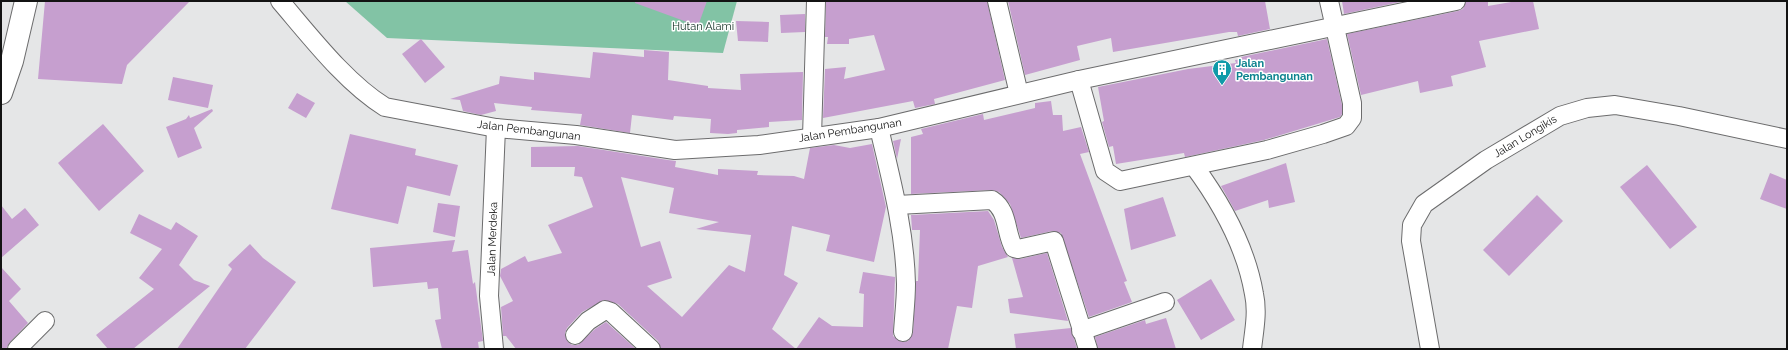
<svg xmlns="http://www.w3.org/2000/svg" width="1788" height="350" viewBox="0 0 1788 350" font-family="Raleway,sans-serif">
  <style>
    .forest { fill: #82c3a5 }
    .building { fill: #c69fcf; fill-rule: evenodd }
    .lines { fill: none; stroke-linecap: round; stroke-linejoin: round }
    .street-casing { stroke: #6c6c6d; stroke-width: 20 }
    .secondary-casing { stroke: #6c6c6d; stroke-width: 24 }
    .street { stroke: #fff; stroke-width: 18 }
    .secondary { stroke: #fff; stroke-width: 22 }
    .labels { text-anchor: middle; stroke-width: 3; stroke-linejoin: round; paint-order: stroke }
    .park-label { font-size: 11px; fill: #113023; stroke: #fff }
    .culture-label { font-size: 11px; font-weight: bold; fill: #0d838f; stroke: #fff; text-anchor: start }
    .street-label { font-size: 11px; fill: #131313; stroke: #fff }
  </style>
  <rect width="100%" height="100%" fill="#e5e6e7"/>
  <path class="forest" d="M345 1H737L723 53 387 38Z"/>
  <g class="building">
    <path d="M45 1H190L127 65 122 84 38 79Z"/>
    <path d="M635 1H707L698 26 635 3Z"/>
    <path d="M826 1H987L1005 80 934 99 935 104 915 108 913 101 823 118 825 69 846 67 844 79 885 70 874 35 849 39V44H827L828 37H825Z"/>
    <path d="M1008 1H1265L1270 29 1238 36 1237 32H1229L1113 52 1111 38 1077 46 1080 60 1025 75Z"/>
    <path d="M1342 1H1405L1344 14Z"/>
    <path d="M1466 1H1488V6L1517 1H1533L1539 29 1479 41 1486 67 1451 76 1453 86 1420 93 1418 81 1361 95 1347 34 1458 11 1463 9Z"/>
    <path d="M805 14V32L781 33 780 15Z"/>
    <path d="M736 21 769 22 768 42 738 41Z"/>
    <path d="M421 39 445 67 425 83 402 54Z"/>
    <path d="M1327 39 1342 105V114L1340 117 1264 140 1185 157 1184 153 1116 164 1113 146 1109 147 1102 122 1104 121 1098 87 1188 69 1236 63 1235 60 1242 59 1241 57Z"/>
    <path d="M644 50 669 52 668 80 708 86V88L741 90 740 74 803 72 802 120 769 122V127L737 130V133L728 134 710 133 711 119 674 116 673 120 632 115 630 133 580 125 582 114 531 110 532 107 494 103 496 111 481 115 463 111 460 100 450 99 499 84 500 76 534 80V72L590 78 593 52 644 57Z"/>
    <path d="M173 77 213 85 208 108 168 100Z"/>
    <path d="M297 93 315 103 306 118 288 108Z"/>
    <path d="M1051 101 1053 115H1062L1063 131 1081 127 1089 152 1080 154 1127 281 1124 282 1132 302 1089 317 1061 233 1052 231 1021 238 1010 204 999 192 992 190 911 194V137L923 134 921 129 983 114 984 120 1035 108V103Z"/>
    <path d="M212 109 213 111 194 128 202 148 178 158 166 127 186 119 189 115 190 118Z"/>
    <path d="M103 124 144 171 99 211 58 163Z"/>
    <path d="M350 134 416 149 415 155 458 165 450 196 407 186 398 224 331 209Z"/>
    <path d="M901 139 897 159 893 141Z"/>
    <path d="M872 144 886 207 874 262 826 251 830 235 792 226 784 275 798 283 772 329 796 349H661L658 341 618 304 604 300 582 312 567 328 565 333 568 342 572 345H578L595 329 606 322 636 349H516L506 336H503L501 307 513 301 500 276 501 269 525 256 528 262 562 253 548 225 593 207 582 177 574 176 575 167H531V147L578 146 668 160 676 161 675 167 718 175V169L758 171 757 175 794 176 804 179 810 148 834 145 850 148ZM621 177 674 188 669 213 719 222 696 229 751 235 745 272 729 265 682 317 647 286 672 278 660 241 641 247Z"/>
    <path d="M1286 163 1295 202 1269 208 1268 200 1235 211 1221 186Z"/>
    <path d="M1647 165 1697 227 1670 249 1620 187Z"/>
    <path d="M1770 173 1787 180V209L1760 199Z"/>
    <path d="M1537 195 1563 221 1509 276 1483 250Z"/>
    <path d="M1163 197 1176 236 1131 250 1124 209Z"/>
    <path d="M438 203 460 206 455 237 433 232Z"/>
    <path d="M1 205 12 219 25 208 39 225 1 258Z"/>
    <path d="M988 211 994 220 1002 247 1008 257 978 266 972 308 957 306 948 349H796L819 317 832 326 863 327 864 294 859 293 863 272 895 277 893 336 902 342 908 341 913 333 916 281H918L920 230H912L911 215Z"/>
    <path d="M139 214 171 230 176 222 198 236 179 265 194 280 210 286 133 349H108L96 335 154 289 139 278 162 249 130 233Z"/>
    <path d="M455 240 452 252 468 250 473 284 475 282 483 341 478 342 479 349H442L435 320 441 319 438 288 428 289 427 282 373 287 370 248Z"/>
    <path d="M250 244 263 258 296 282 245 349H177L232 269 228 265Z"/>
    <path d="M1047 253 1068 321 1010 313 1008 299 1023 297 1012 258 1020 259Z"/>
    <path d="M1 267 21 289 9 301 28 323 10 342 6 349H1Z"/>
    <path d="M1211 279 1235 320 1201 340 1177 300Z"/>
    <path d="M1166 318 1176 349H1098L1095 337 1145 320 1146 324Z"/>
    <path d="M1071 328 1077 349H1016L1014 334Z"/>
  </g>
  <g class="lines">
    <defs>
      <g id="street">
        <path d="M280 1C310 36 346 83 385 107L496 128 576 135 675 150 759 145 879 128 1079 80 1456 1"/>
        <path d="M997 1 1019 94"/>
        <path d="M1079 80 1105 171 1120 181 1267 150 1323 134 1346 126 1352 118V103L1329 1"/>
        <path d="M879 128C891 179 905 231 906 284 906 300 904 316 903 332"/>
        <path d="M812 137 816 1"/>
        <path d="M1194 166C1222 204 1246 247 1254 294 1258 312 1254 331 1252 349"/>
        <path d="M897 205 992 200C1009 211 1005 233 1014 248L1018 249 1054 241 1088 349"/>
        <path d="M1081 331 1165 302"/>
        <path d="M575 335 588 321 605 310 611 312 651 349"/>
        <path d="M17 349 45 321"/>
        <path d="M494 349 489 296 496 128"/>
        <path d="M1430 349 1411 241 1412 225 1424 204 1486 160 1560 116 1587 108 1615 105 1679 116 1787 139"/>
      </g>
      <path id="secondary" d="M1 93 12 61 26 1"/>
    </defs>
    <use href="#street" class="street-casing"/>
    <use href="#secondary" class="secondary-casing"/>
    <use href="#street" class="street"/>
    <use href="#secondary" class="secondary"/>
  </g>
  <defs>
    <symbol id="building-pin" viewBox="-11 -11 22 30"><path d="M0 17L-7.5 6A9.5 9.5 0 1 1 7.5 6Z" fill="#0f9aa8" stroke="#fff"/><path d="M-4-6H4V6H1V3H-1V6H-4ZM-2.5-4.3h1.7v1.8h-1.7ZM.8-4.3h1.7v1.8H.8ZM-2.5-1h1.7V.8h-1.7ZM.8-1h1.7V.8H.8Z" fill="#fff"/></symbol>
  </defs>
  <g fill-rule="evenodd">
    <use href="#building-pin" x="1211" y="58" width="22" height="30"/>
  </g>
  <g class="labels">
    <g class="park-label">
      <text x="703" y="30">Hutan Alami</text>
    </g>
    <g class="culture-label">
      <text x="1236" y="67">Jalan<tspan x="1236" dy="13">Pembangunan</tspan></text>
    </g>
    <g class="street-label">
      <text transform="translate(529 130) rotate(7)" y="4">Jalan Pembangunan</text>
      <text transform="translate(850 130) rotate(-9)" y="4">Jalan Pembangunan</text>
      <text transform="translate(1525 136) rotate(-31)" y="4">Jalan Longikis</text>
      <text transform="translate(492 239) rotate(-88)" y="4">Jalan Merdeka</text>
    </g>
  </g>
  <rect width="1788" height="350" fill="none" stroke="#131313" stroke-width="4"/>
</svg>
